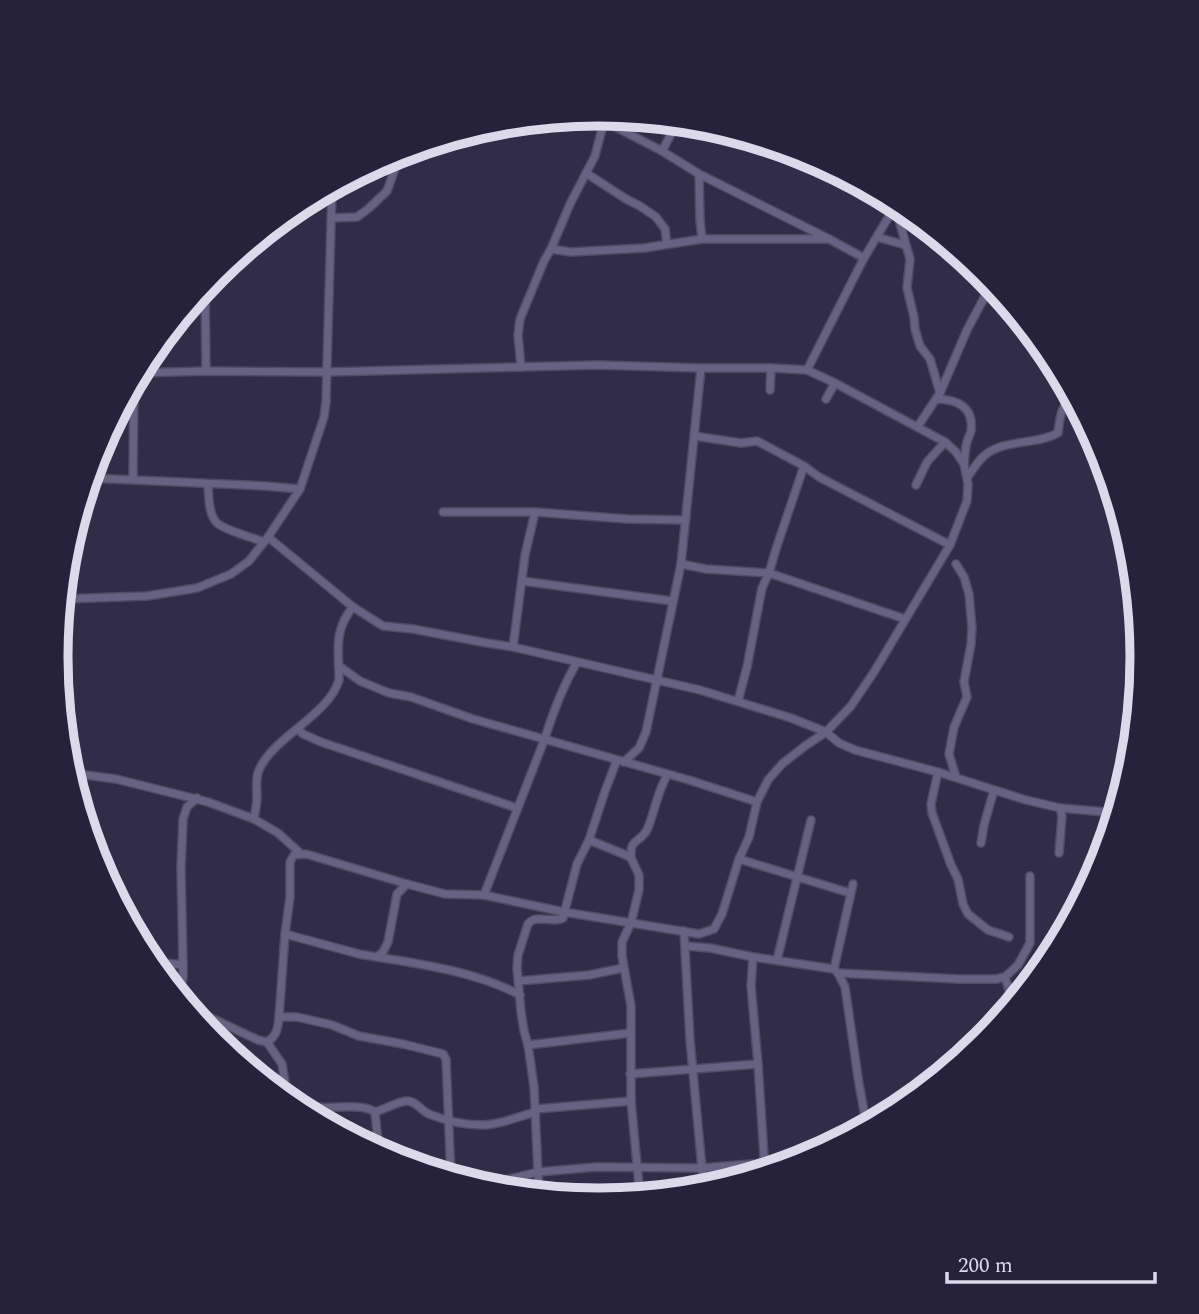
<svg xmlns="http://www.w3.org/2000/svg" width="1199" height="1314" viewBox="0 0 1199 1314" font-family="Spectral,serif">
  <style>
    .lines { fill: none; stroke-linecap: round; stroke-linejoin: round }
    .minor-casing { stroke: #504a62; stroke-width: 10 }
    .minor { stroke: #686282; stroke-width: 7 }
    .rim { fill: none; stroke: #dcd9eb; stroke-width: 9 }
  </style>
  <rect width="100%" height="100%" fill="#312c47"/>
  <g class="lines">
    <defs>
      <g id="minor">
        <path d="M604 121 662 151 699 174 829 239 864 258"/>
        <path d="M662 151 678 121"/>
        <path d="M586 173 626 199 640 206 656 217 665 229 667 244"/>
        <path d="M699 174 700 220 702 239"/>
        <path d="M899 209 928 227"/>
        <path d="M900 210 899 220 910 259 907 288 914 317 915 329 920 346 930 359 940 393"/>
        <path d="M332 218 357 217 368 209 387 191 401 152"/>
        <path d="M877 237 905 245"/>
        <path d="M551 249 571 252 644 248 702 239H829"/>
        <path d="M205 285 206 371"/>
        <path d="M521 367 518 335 520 319 544 261 551 249 570 204 595 156 604 121 607 114"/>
        <path d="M807 370 864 258 897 203"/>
        <path d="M138 373 206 371 327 372 598 365 701 368H771L807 370 835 383 945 442 956 452 964 464 968 484 967 501 950 545 874 672 851 706 826 732 805 746 782 764 768 780 757 802 749 837 739 859 722 914 714 929 699 934 564 912 484 895 445 894 407 884 306 854 294 855 290 862V897L285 934 279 1017C278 1028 277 1036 267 1042L258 1040 205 1015 190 1010"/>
        <path d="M770 390 771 368"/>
        <path d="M826 399 835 383"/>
        <path d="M936 399C957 399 974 407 971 431 970 435 968 438 967 442 965 449 965 456 964 464"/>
        <path d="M918 426 940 393 967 330 992 283"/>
        <path d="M694 436 741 443 757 441 804 466 776 549 769 573 762 588 747 667 738 701"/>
        <path d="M804 466 819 477 950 545"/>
        <path d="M89 478 265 486 300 489"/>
        <path d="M967 478C972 471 977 462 984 456 1002 439 1037 445 1058 433 1060 419 1060 404 1074 398"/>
        <path d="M133 479 134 380"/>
        <path d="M208 484C209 496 208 514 217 523 224 530 254 538 264 542"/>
        <path d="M916 485 927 462 945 442"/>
        <path d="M443 512H535L627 519 686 520"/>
        <path d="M268 537 353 607 383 626 413 629 487 643 513 647 700 690 791 718 826 732 839 743 855 750 938 772 1026 800 1060 808 1117 813"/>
        <path d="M681 564 706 569 769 573 905 619"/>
        <path d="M522 581 672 601"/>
        <path d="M62 599 147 596 197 588 231 574 249 561 268 537 300 489 324 417 326 402 332 187"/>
        <path d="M513 647 525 555 535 512"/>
        <path d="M339 666 360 681 389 693 411 697 473 719 689 780 757 802"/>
        <path d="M298 729 303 734 321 742 517 808"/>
        <path d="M624 762 639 748 646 732 681 564 701 368"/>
        <path d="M938 772 931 804 932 813 951 865 958 879 963 904 968 914 988 930 1009 937"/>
        <path d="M70 773 116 779 208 802 254 819 278 833 300 853"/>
        <path d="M956 777 949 754 954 727 967 697 964 682 971 644 972 628 969 594 964 577 956 564"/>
        <path d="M254 819C255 812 257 804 257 797 257 788 255 779 259 770 273 737 329 715 339 680 339 650 333 631 353 607"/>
        <path d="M589 840 626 855 631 858 639 875V890L631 923 622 942V956L631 1006V1101L640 1196"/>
        <path d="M981 843 984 825 994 790"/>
        <path d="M1059 853 1062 816 1060 808"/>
        <path d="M631 858C630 837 639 844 647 830 652 819 654 808 658 797 660 789 664 782 667 775"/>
        <path d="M739 859 850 893"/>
        <path d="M484 895 545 738C553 712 563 686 577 662"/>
        <path d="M684 931 690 1040 704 1190"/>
        <path d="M285 934 359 954 377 957 383 952 388 942 397 894 407 884"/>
        <path d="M686 946 710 948 753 957 834 969 838 973 845 987 859 1084 867 1127"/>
        <path d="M377 957C426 965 476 972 520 995"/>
        <path d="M753 957 751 986 758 1064 765 1172"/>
        <path d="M777 960 811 820"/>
        <path d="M150 961 183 965"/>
        <path d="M834 969 853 884"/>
        <path d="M838 973 958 979H996L1005 977 1018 965 1030 943V876"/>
        <path d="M1005 977 1014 1005"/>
        <path d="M518 981 589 975 623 968"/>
        <path d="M179 997 183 977V965L181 867 183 819 187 807 197 798"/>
        <path d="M279 1017H297L332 1025 359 1036 403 1044 443 1054 446 1059 451 1177"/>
        <path d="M267 1042 282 1064 287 1096C303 1119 355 1098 375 1112L379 1152"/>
        <path d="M528 1045 631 1033"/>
        <path d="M630 1074 758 1064"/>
        <path d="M536 1109 631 1101"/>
        <path d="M375 1112C385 1109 397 1102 406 1101 416 1100 421 1111 429 1114 446 1121 464 1125 483 1125 500 1125 519 1116 536 1112"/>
        <path d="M473 1184 493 1183 538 1172 596 1167 702 1168 764 1163"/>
        <path d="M539 1194 534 1087 528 1045 524 1031 521 1012 517 968 518 955 528 924C537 913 551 924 563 918L577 864 589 840 605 791 617 760"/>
      </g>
    </defs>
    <use href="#minor" class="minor-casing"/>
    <use href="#minor" class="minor"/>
  </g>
  <path d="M0 0H1199V1314H0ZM68 657a531 531 0 1 1 1062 0a531 531 0 1 1-1062 0Z" fill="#27223c" fill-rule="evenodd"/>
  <path class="rim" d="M68 657a531 531 0 1 1 1062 0a531 531 0 1 1-1062 0Z"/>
  <path d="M947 1272v10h208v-10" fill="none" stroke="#dcd9eb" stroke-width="3.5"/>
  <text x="958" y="1272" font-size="21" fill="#dcd9eb" stroke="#27223c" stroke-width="5" paint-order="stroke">200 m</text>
</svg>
